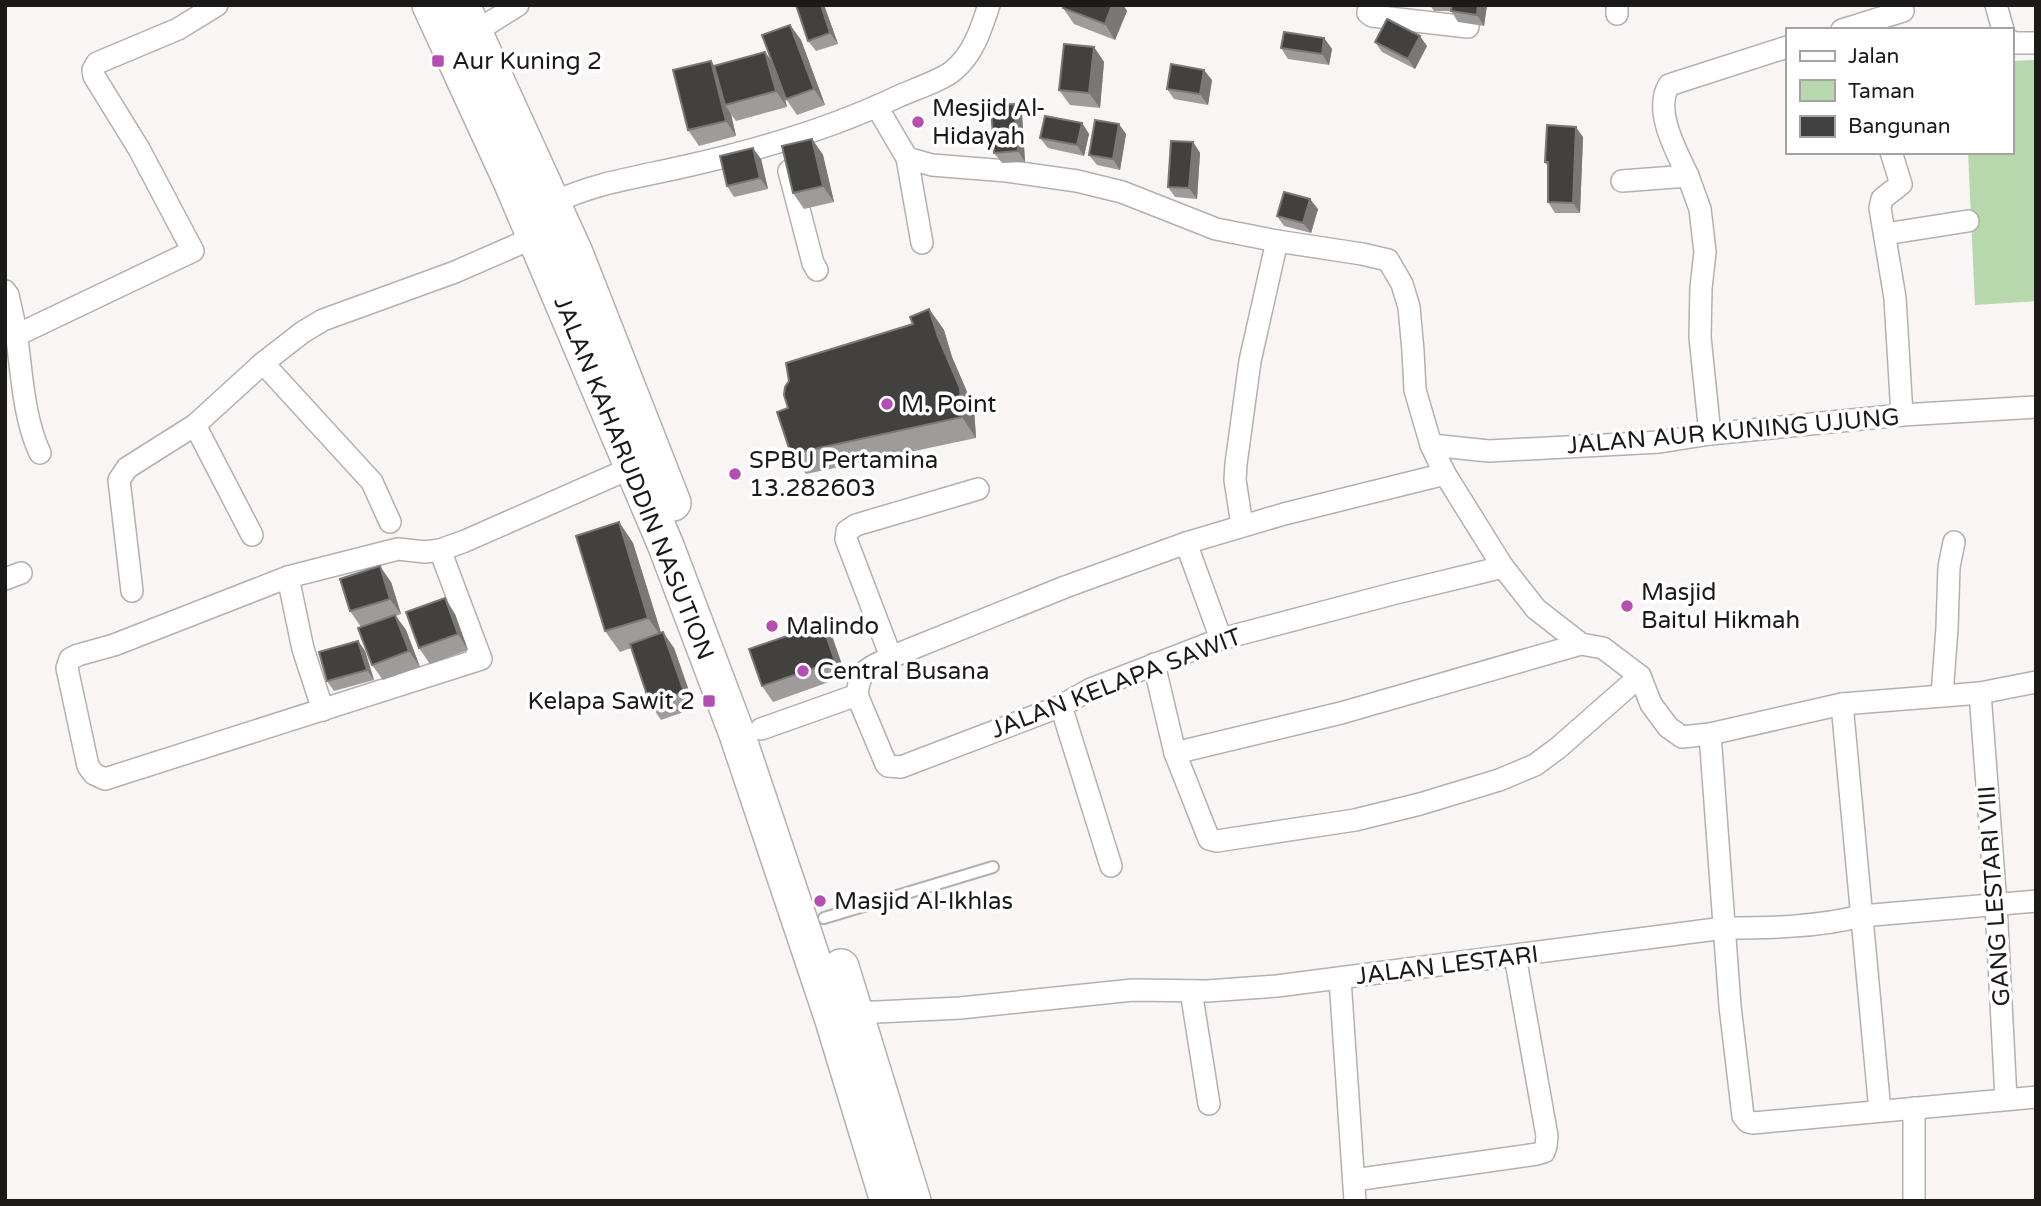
<svg xmlns="http://www.w3.org/2000/svg" width="2041" height="1206" viewBox="0 0 2041 1206" font-family="'Varela Round',sans-serif">
  <style>
    .green { fill: #b7d7ac }
    .lines { fill: none; stroke-linecap: round; stroke-linejoin: round }
    .service-casing { stroke: #b3b0ae; stroke-width: 14 }
    .minor-casing { stroke: #b3b0ae; stroke-width: 24 }
    .trunk-casing { stroke: #b3b0ae; stroke-width: 38 }
    .service { stroke: #fff; stroke-width: 10 }
    .minor { stroke: #fff; stroke-width: 21 }
    .trunk { stroke: #fff; stroke-width: 35 }
    .wall { fill: #9e9b9a }
    .shaded-wall { fill: #7a7775 }
    .building { fill: #43413f; stroke: #7a7775; stroke-width: 2 }
    .poi-dot { fill: #b54eb2; stroke: #fff; stroke-width: 2.5 }
    .labels { text-anchor: middle; stroke-width: 7; stroke-linejoin: round; paint-order: stroke }
    .poi-label { font-size: 24px; fill: #1b1a19; stroke: #fff; text-anchor: start }
    .street-label { font-size: 24px; fill: #1b1a19; stroke: #fff }
  </style>
  <rect width="100%" height="100%" fill="#f9f5f4"/>
  <path class="green" d="M2036 60V301L1975 305 1968 152H2011V61Z"/>
  <g class="lines">
    <defs>
      <path id="service" d="M824 918 993 867"/>
      <g id="minor">
        <path d="M1369 5 1368 13 1372 16 1468 27"/>
        <path d="M1996 5 2003 30"/>
        <path d="M1617 14V5"/>
        <path d="M1842 30 1903 11"/>
        <path d="M475 32 518 5"/>
        <path d="M2011 41 2014 43H2036"/>
        <path d="M877 107 907 158 932 165 1007 171 1077 181 1122 192 1216 229 1277 241 1362 254 1388 260 1402 284 1409 307 1413 351 1415 390 1431 445 1445 474 1503 567 1536 609 1581 644 1603 648 1640 676 1651 704 1668 727 1682 737 1710 734 1842 704 1980 693 2036 682"/>
        <path d="M1891 152 1901 184 1882 199 1880 208 1895 298 1902 415"/>
        <path d="M907 158 922 243"/>
        <path d="M789 171 813 263 817 270"/>
        <path d="M1688 176C1677 152 1653 111 1669 85L1787 47"/>
        <path d="M1622 181 1688 176 1700 209 1705 252 1701 288 1700 337 1710 434"/>
        <path d="M553 203C595 182 645 176 691 165 761 149 832 128 897 97 912 90 943 80 954 70 974 53 981 29 989 5"/>
        <path d="M1885 234 1968 221"/>
        <path d="M5 291 8 295C11 309 15 324 17 339 22 376 24 419 40 453"/>
        <path d="M17 335 193 251 139 149 94 76 93 70 97 63 178 29 217 5"/>
        <path d="M263 363 372 482 390 522"/>
        <path d="M195 425 252 535"/>
        <path d="M1431 445 1489 451 1660 442 1710 434 1902 415 2036 407"/>
        <path d="M1242 525 1235 480 1236 464 1250 361 1277 241"/>
        <path d="M1186 543 1221 639"/>
        <path d="M440 550 481 659 105 779 94 774 88 766 67 668 70 659 78 655 114 645 288 577 398 549 425 552 440 550 465 541 633 467"/>
        <path d="M288 577 303 649 323 710"/>
        <path d="M5 579 21 573"/>
        <path d="M132 591 119 480 127 468 195 425 263 363 303 332 323 320 455 272 535 237"/>
        <path d="M891 657 846 539 847 531 856 525 978 489"/>
        <path d="M1154 664 1175 753 1209 839 1217 841 1355 820 1420 804 1499 780 1535 765 1558 748 1640 676"/>
        <path d="M1980 693 1996 905 2006 1099"/>
        <path d="M857 695 886 764 888 766 901 767 1061 706 1091 689 1221 639 1396 593 1503 567"/>
        <path d="M1942 695 1947 628 1949 567 1954 542"/>
        <path d="M1842 704 1880 1111"/>
        <path d="M1061 706 1111 866"/>
        <path d="M761 729 857 695C860 667 869 669 891 657L1065 587 1186 543 1284 514 1445 474"/>
        <path d="M1710 734 1730 1006 1743 1116 1748 1122 1753 1123 2036 1097"/>
        <path d="M1175 753 1341 713 1581 644"/>
        <path d="M1340 979 1355 1201"/>
        <path d="M1191 991 1209 1104"/>
        <path d="M856 1013 960 1008 1133 990 1207 991 1277 986 1724 928C1769 928 1818 927 1861 916L2036 901"/>
        <path d="M1354 1180 1537 1154 1544 1152 1546 1146 1547 1136 1515 956"/>
        <path d="M1914 1201V1108"/>
      </g>
      <g id="trunk">
        <path d="M430 5 511 181 666 546 737 734 832 1017 888 1201"/>
        <path d="M462 5 575 253 673 503"/>
        <path d="M841 967 913 1201"/>
      </g>
    </defs>
    <use href="#service" class="service-casing"/>
    <use href="#minor" class="minor-casing"/>
    <use href="#trunk" class="trunk-casing"/>
    <use href="#service" class="service"/>
    <use href="#minor" class="minor"/>
    <use href="#trunk" class="trunk"/>
  </g>
  <g class="wall">
    <path d="M796 5H824L838 44 816 51 808 41Z"/>
    <path d="M1064 5H1123L1127 11 1115 40 1074 24 1063 8Z"/>
    <path d="M1430 5H1487L1484 26 1458 22 1451 11H1434Z"/>
    <path d="M790 25 801 40 825 105 797 115 786 99 780 81 787 107 736 121 731 114 736 136 699 146 688 130 711 61 714 66 765 52 773 63Z"/>
    <path d="M1324 38 1332 49 1329 65 1288 59 1281 48Z"/>
    <path d="M1375 42 1427 46 1415 69 1382 52Z"/>
    <path d="M1094 47 1104 62 1100 108 1070 105 1059 90Z"/>
    <path d="M1212 80 1208 105 1174 99 1167 89Z"/>
    <path d="M1022 114 1025 162 1002 163 994 153Z"/>
    <path d="M1082 123 1089 134 1084 156 1048 148 1040 138Z"/>
    <path d="M1126 134 1120 170 1097 165 1089 155Z"/>
    <path d="M1583 137 1580 213H1555L1548 202V167L1545 162Z"/>
    <path d="M812 139 823 155 834 202 804 209 793 193Z"/>
    <path d="M1193 142 1200 153 1197 199 1175 197 1168 187Z"/>
    <path d="M761 159 768 189 734 197 727 186Z"/>
    <path d="M1318 209 1311 233 1284 226 1277 216Z"/>
    <path d="M929 309 944 330 952 357 974 408 976 438 806 474 791 454 788 408 913 324Z"/>
    <path d="M619 522 633 543 661 633 674 648 695 708 661 720 650 704 631 648 620 652 605 631Z"/>
    <path d="M391 582 401 614 396 616 406 630 420 667 383 680 372 665 361 627 350 611Z"/>
    <path d="M455 614 468 650 430 664 419 648Z"/>
    <path d="M822 624 833 639 846 676 773 702 762 686Z"/>
    <path d="M358 641 365 651 374 680 334 691 327 681Z"/>
  </g>
  <g class="shaded-wall">
    <path d="M821 5H824L838 44 830 33Z"/>
    <path d="M1112 5H1123L1127 11 1115 40 1105 24Z"/>
    <path d="M1478 5H1487L1484 26 1477 15Z"/>
    <path d="M790 25 801 40 825 105 814 89Z"/>
    <path d="M1420 36 1427 46 1415 69 1408 59Z"/>
    <path d="M1324 38 1332 49 1329 65 1322 54Z"/>
    <path d="M1094 47 1104 62 1100 108 1089 93Z"/>
    <path d="M765 52 776 67 787 107 776 91Z"/>
    <path d="M711 61 722 77 725 105 731 114 736 136 726 121Z"/>
    <path d="M1204 70 1212 80 1208 105 1200 94Z"/>
    <path d="M1014 104 1022 114 1025 162 1018 151Z"/>
    <path d="M1082 123 1089 134 1084 156 1077 145Z"/>
    <path d="M1119 124 1126 134 1120 170 1113 159Z"/>
    <path d="M1576 127 1583 137 1580 213 1573 203Z"/>
    <path d="M812 139 823 155 834 202 823 186Z"/>
    <path d="M1193 142 1200 153 1197 199 1189 188Z"/>
    <path d="M753 148 761 159 768 189 760 178Z"/>
    <path d="M1310 199 1318 209 1311 233 1303 223Z"/>
    <path d="M929 309 944 330 952 357 974 408 976 438 962 417Z"/>
    <path d="M619 522 633 543 663 639 648 618Z"/>
    <path d="M380 566 391 582 401 614 390 599Z"/>
    <path d="M445 598 455 614 468 650 458 634Z"/>
    <path d="M395 615 406 630 420 667 409 651Z"/>
    <path d="M822 624 833 639 846 676 835 661Z"/>
    <path d="M663 632 674 648 695 708 684 692Z"/>
    <path d="M358 641 365 651 374 680 367 670Z"/>
  </g>
  <g class="building">
    <path d="M796 5H821L830 33 808 41Z"/>
    <path d="M1064 5H1112L1105 24 1063 8Z"/>
    <path d="M1452 5H1478L1477 15 1451 11Z"/>
    <path d="M1387 19 1420 36 1408 59 1375 42Z"/>
    <path d="M790 25 814 89 786 99 762 35Z"/>
    <path d="M1284 32 1324 38 1322 54 1281 48Z"/>
    <path d="M1064 44 1094 47 1089 93 1059 90Z"/>
    <path d="M765 52 776 91 725 105 714 66Z"/>
    <path d="M711 61 726 121 688 130 673 70Z"/>
    <path d="M1171 64 1204 70 1200 94 1167 89Z"/>
    <path d="M1014 104 1018 151 994 153 991 105Z"/>
    <path d="M1045 116 1082 123 1077 145 1040 138Z"/>
    <path d="M1095 120 1119 124 1113 159 1089 155Z"/>
    <path d="M1547 125 1576 127 1573 203 1548 202V162H1545Z"/>
    <path d="M812 139 823 186 793 193 782 146Z"/>
    <path d="M1171 141 1193 142 1189 188 1168 187Z"/>
    <path d="M753 148 760 178 727 186 720 156Z"/>
    <path d="M1284 192 1310 199 1303 223 1277 216Z"/>
    <path d="M929 309 938 337 960 388 962 417 791 454 777 412 788 408 784 395 785 387 789 381 786 363 913 324 910 317Z"/>
    <path d="M619 522 648 618 605 631 576 536Z"/>
    <path d="M380 566 390 599 350 611 340 579Z"/>
    <path d="M445 598 458 634 419 648 406 612Z"/>
    <path d="M395 615 409 651 372 665 358 628Z"/>
    <path d="M822 624 835 661 762 686 749 649Z"/>
    <path d="M663 632 684 692 650 704 630 644Z"/>
    <path d="M358 641 367 670 327 681 319 652Z"/>
  </g>
  <g class="poi-dot">
    <rect x="431" y="54" width="14" height="14" rx="3.5"/>
    <circle cx="918" cy="122" r="7"/>
    <circle cx="887" cy="404" r="7"/>
    <circle cx="735" cy="474" r="7"/>
    <circle cx="1627" cy="606" r="7"/>
    <circle cx="772" cy="626" r="7"/>
    <circle cx="803" cy="671" r="7"/>
    <rect x="702" y="694" width="14" height="14" rx="3.5"/>
    <circle cx="820" cy="901" r="7"/>
  </g>
  <g class="labels">
    <g class="poi-label">
      <text x="452" y="69">Aur Kuning 2</text>
      <text x="932" y="116">Mesjid Al-<tspan x="932" dy="28">Hidayah</tspan></text>
      <text x="901" y="412">M. Point</text>
      <text x="749" y="468">SPBU Pertamina<tspan x="749" dy="28">13.282603</tspan></text>
      <text x="1641" y="600">Masjid<tspan x="1641" dy="28">Baitul Hikmah</tspan></text>
      <text x="786" y="634">Malindo</text>
      <text x="817" y="679">Central Busana</text>
      <text x="695" y="709" text-anchor="end">Kelapa Sawit 2</text>
      <text x="834" y="909">Masjid Al-Ikhlas</text>
    </g>
    <g class="street-label">
      <text transform="translate(1733 431) rotate(-5)" y="8">JALAN AUR KUNING UJUNG</text>
      <text transform="translate(634 478) rotate(68)" y="8">JALAN KAHARUDDIN NASUTION</text>
      <text transform="translate(1116 683) rotate(-21)" y="8">JALAN KELAPA SAWIT</text>
      <text transform="translate(1994 896) rotate(-94)" y="8">GANG LESTARI VIII</text>
      <text transform="translate(1447 965) rotate(-7)" y="8">JALAN LESTARI</text>
    </g>
  </g>
  <rect width="2041" height="1206" fill="none" stroke="#1b1a19" stroke-width="14"/>
  <rect x="1786" y="28" width="228" height="126" fill="#ffffff" stroke="#a4a3a3" stroke-width="2"/>
  <rect x="1800" y="51" width="35" height="10" fill="#ffffff" stroke="#a4a3a3" stroke-width="2"/>
  <text x="1848" y="63" font-size="21" fill="#1b1a19">Jalan</text>
  <rect x="1800" y="80" width="35" height="21" fill="#b7d7ac" stroke="#a4a3a3" stroke-width="2"/>
  <text x="1848" y="98" font-size="21" fill="#1b1a19">Taman</text>
  <rect x="1800" y="116" width="35" height="21" fill="#43413f" stroke="#a4a3a3" stroke-width="2"/>
  <text x="1848" y="133" font-size="21" fill="#1b1a19">Bangunan</text>
</svg>
